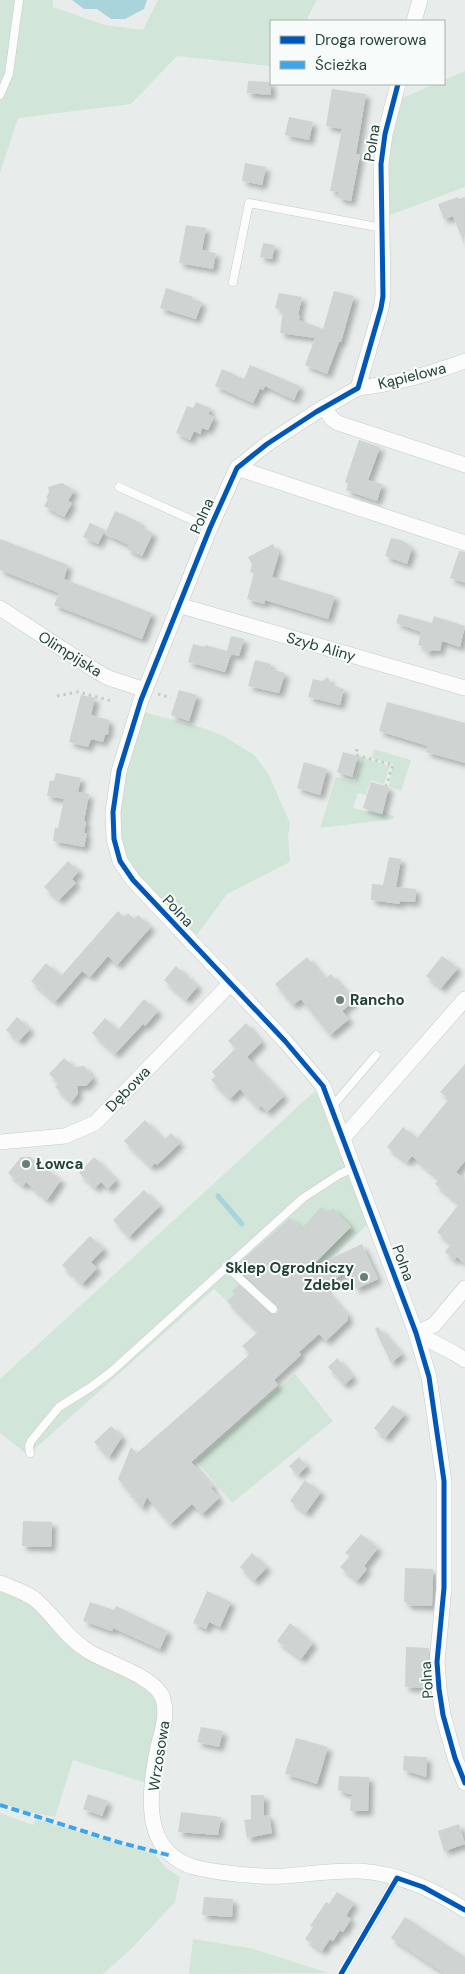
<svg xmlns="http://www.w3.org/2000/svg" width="465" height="1974" viewBox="0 0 465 1974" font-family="'DM Sans',sans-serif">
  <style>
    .green { fill: #d1e6d8 }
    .water { fill: #a9d4db }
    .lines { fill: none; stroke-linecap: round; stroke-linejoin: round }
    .stream { stroke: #a9d4db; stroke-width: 5 }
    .building { fill: #cfd4d2; filter: url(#shadow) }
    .lane-casing { stroke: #c5cac8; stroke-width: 9 }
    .street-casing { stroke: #c5cac8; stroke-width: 16 }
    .path { stroke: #c3ccca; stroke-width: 3; stroke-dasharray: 2.5 4; stroke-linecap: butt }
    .lane { stroke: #fcfcfc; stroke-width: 8 }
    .street { stroke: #fcfcfc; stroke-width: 15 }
    .quiet { stroke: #3ea4ec; stroke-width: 4; stroke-dasharray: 8 4; stroke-linecap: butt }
    .cycleway-casing { stroke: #f7fbf9; stroke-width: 8 }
    .cycleway { stroke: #0057b8; stroke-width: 5 }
    .poi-dot { fill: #697e78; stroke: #f7fbf9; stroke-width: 2 }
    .labels { text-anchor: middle; stroke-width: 4; stroke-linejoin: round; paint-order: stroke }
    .street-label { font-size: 15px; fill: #24423a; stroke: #f7fbf9 }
    .poi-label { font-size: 15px; font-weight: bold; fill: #24423a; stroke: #f7fbf9; text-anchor: start }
  </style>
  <defs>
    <filter id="shadow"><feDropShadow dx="4.5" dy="4.5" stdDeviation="2.5" flood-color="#0004"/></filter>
  </defs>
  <rect width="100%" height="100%" fill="#e8edeb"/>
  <g class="green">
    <path d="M0 0H53V7L105 25 143 30 158 0H317L306 21H271V66L177 56 131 104 18 118 0 173Z"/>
    <path d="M465 71V187L390 215 388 162 400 99 435 84H444V80Z"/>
    <path d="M143 712 200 727 224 736 254 755 268 773 290 823 288 837 290 862 227 894 197 935C176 917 157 899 140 877 136 871 129 865 126 859 107 825 132 747 143 712Z"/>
    <path d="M374 749 411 760 401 791 389 786 393 764 372 758Z"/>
    <path d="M359 756 390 766 384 784 371 780 366 795 358 793 353 808 382 815 383 812 394 816 393 819 320 828 336 777 355 782 362 760 358 759Z"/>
    <path d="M315 1091 320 1096 369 1223 272 1315 257 1331 214 1289 28 1455 0 1433V1379Z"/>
    <path d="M295 1374 333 1421 232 1503 197 1461Z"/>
    <path d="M0 1589 26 1599 148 1686 155 1694 159 1711 146 1783 73 1760 55 1817 24 1811 0 1802Z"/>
    <path d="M0 1813 33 1825 36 1819 154 1854 166 1868 180 1877 175 1902 130 1950 103 1974H0Z"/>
    <path d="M193 1939 250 1948 329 1973 189 1974Z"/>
  </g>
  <path class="water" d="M72 0H147L144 9 125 19H111L97 9H84Z"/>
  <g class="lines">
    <path class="stream" d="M218 1196 242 1224"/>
  </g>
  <g class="building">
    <path d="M248 81 271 82V95L247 93Z"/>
    <path d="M332 89 366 94 356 154 360 155 351 201 338 198 339 192 330 191 342 129 326 126Z"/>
    <path d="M289 117 313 122 309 140 285 135Z"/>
    <path d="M245 163 266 167 262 185 242 181Z"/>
    <path d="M458 197 459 199 465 197 464 243 453 216 444 219 438 204Z"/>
    <path d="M186 225 206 228 202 250 216 253 213 269 179 263Z"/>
    <path d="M263 243 275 245 272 259 260 257Z"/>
    <path d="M166 288 193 297 192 299 202 302 196 319 160 308Z"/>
    <path d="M334 291 354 296 341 342H339L327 374 305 365 315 338 280 333 283 310 275 308 279 293 302 297 298 315H300L299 320 323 329Z"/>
    <path d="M250 365 300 386 294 400 265 386 263 390 260 388 253 403 215 386 222 369 244 379Z"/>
    <path d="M196 402 210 408 208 414 214 417 208 430 202 428 200 434 194 431 190 440 176 433 187 406 193 408Z"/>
    <path d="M359 440 380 447 368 480 382 484 377 501 346 490 348 484 345 482Z"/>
    <path d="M62 483 74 490 68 501 72 503 64 517 44 506 48 499 46 498 49 492 48 487Z"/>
    <path d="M115 511 141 523 139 526 153 533 142 556 127 549 129 545 105 534Z"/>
    <path d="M90 523 105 530 98 544 83 537Z"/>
    <path d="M391 538 401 540 408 544 407 546 412 548 407 564 385 556Z"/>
    <path d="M0 539 68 565 64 579 152 613 142 639 54 605 59 593 0 570Z"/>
    <path d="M273 544 279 554 272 577 335 596 328 619 265 600 264 604 247 599 254 573 250 572 252 564 248 557Z"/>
    <path d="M459 551 465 552V583L450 578Z"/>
    <path d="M399 614 432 623 434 616 465 626 460 647 442 641 440 651 433 650 426 653 424 647 418 645 421 632 396 623Z"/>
    <path d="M231 636 244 639 239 656 231 654 225 672 188 662 193 644 205 647V645L227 651Z"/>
    <path d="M255 660 271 664 270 669 285 673 279 693 248 686Z"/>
    <path d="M328 677 331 685 344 689 340 705 308 697 313 679 322 681Z"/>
    <path d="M179 690 197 695 189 721 171 715Z"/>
    <path d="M81 695 95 698 91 715 109 720 108 734 105 735 103 742 91 739 88 747 69 742Z"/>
    <path d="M387 702 465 723V763L426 752 428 746 379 731Z"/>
    <path d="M343 752 358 756 352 777 337 772Z"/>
    <path d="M304 762 327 769 320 795 297 788Z"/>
    <path d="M56 773 81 778 78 792 89 794 84 821 86 822 84 833H87L84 847 53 841 55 828H58L64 799 47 796 50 780 54 781Z"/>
    <path d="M371 782 389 787 382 814 363 808Z"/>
    <path d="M389 857 401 859 396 887 416 889 415 902 400 901V904L371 900 372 884 383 885Z"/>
    <path d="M68 861 79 871 72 879 76 883 59 900 44 887Z"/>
    <path d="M118 911 124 917 128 913 134 919 138 915 151 927 117 965 108 956 90 977 82 971 55 1002 31 981 46 963 61 976Z"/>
    <path d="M442 956 458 968 441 988 426 976Z"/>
    <path d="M307 957 325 979 331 974 354 1001 342 1011 349 1019 330 1035 301 999 293 1005 275 984Z"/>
    <path d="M176 966 198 986 186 1000 164 980Z"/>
    <path d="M144 999 158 1011 145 1026 143 1024 115 1054 92 1033 105 1018 118 1030Z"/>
    <path d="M17 1017 30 1029 19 1041 6 1030Z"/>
    <path d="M246 1023 262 1042 247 1057 284 1096 267 1112 261 1106 258 1108 240 1089 230 1099 211 1080 216 1076 212 1072 236 1048 228 1041Z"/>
    <path d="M64 1058 74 1067 84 1066 93 1078 86 1086H77L78 1094 71 1102 55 1087 59 1083 49 1074Z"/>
    <path d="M465 1064V1161L456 1172 465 1180V1264L457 1257 454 1260 445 1252 451 1244 437 1232 459 1204 435 1184 439 1179 412 1156 407 1162 387 1147 403 1127 417 1138 449 1099 440 1092Z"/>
    <path d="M145 1120 164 1140 171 1133 180 1143 157 1165 155 1163 151 1167 124 1141Z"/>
    <path d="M21 1157H30L61 1180 47 1200 26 1182 23 1186 8 1173Z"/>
    <path d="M94 1157 116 1180 108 1189 101 1182 95 1188 79 1173Z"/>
    <path d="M144 1190 160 1206 129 1237 113 1220Z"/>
    <path d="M321 1207 328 1213 333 1208 351 1227 310 1268 362 1244 378 1279 356 1289 347 1270 324 1288 348 1315V1320L326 1341 319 1334 299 1352 301 1355 274 1380 278 1385 191 1462 213 1486 211 1488 219 1498 202 1514 192 1504 170 1524 147 1497 142 1508 118 1479 131 1447 137 1453 250 1354 242 1346 258 1332 227 1301 235 1294 232 1291 239 1285 271 1314 277 1313 278 1308 236 1266 290 1218 302 1228Z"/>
    <path d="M90 1236 104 1249 91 1262 97 1268 82 1284 62 1265Z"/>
    <path d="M378 1327 402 1354 391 1363 375 1329Z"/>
    <path d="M337 1358 353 1377 344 1385 328 1367Z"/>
    <path d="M393 1405 405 1414 385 1438 374 1428Z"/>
    <path d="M111 1426 122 1437 109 1457 94 1442Z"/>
    <path d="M299 1457 307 1466 298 1475 289 1466Z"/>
    <path d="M305 1480 321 1492 306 1513 290 1501Z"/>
    <path d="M23 1521 52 1522 51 1547 22 1546Z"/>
    <path d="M361 1534 378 1548 364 1566 367 1569 357 1581 340 1567 350 1556 345 1553Z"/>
    <path d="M252 1553 267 1567 254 1581 240 1567Z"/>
    <path d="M405 1568 433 1569 432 1606 407 1605V1602H404Z"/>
    <path d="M207 1591 231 1602 220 1627 209 1622 206 1629 193 1623Z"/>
    <path d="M90 1602 114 1610 116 1606 168 1631 160 1649 113 1628 112 1631 83 1621Z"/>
    <path d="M290 1623 313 1643 301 1659 277 1641Z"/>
    <path d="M406 1647 429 1648 428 1688 405 1687Z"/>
    <path d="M201 1727 223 1731 219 1747 197 1742Z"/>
    <path d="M296 1738 328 1747 317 1784 285 1774Z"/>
    <path d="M404 1756 427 1757 426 1777 403 1770Z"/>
    <path d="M339 1776 369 1777 368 1811H350L351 1796H355L338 1790Z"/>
    <path d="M88 1794 108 1801 102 1816 83 1809Z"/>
    <path d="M251 1795H264V1816L269 1815 272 1833 247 1838 244 1820 251 1819Z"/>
    <path d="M181 1812 221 1817 218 1835 178 1832Z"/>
    <path d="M459 1824 465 1844 444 1851 438 1831Z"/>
    <path d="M337 1892 354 1903 346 1916 351 1919 343 1932 340 1930 333 1941 330 1939 322 1951 305 1939 313 1927 310 1926 326 1902 329 1904Z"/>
    <path d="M204 1897 233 1899 232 1917 202 1915Z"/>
    <path d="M405 1917 465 1957V1974H445L391 1938Z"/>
  </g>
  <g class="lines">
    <defs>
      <g id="lane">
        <path d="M0 95 9 74 19 0"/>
        <path d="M233 282 249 203 382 228"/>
        <path d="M119 487 210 528"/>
        <path d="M331 1108 376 1055"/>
        <path d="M226 1266 273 1309"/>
        <path d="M30 1453 29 1446 31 1441 59 1407 91 1387 111 1372 303 1198 340 1174 354 1168"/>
        <path d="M359 1944 397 1878"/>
      </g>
      <g id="street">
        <path d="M414 21 420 0"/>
        <path d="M398 84 385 134 381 164 383 296 381 308 358 388 316 412 267 444 237 468 210 528 141 700 119 771 113 812 114 839 120 861 133 880 285 1041 323 1086 416 1333 429 1377 444 1481V1588L437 1662 439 1689 443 1715 455 1758 465 1783"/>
        <path d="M358 388C395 384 430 374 465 361"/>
        <path d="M324 407 332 419 338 423 465 465"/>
        <path d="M237 468 465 543"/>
        <path d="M178 605 465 688"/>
        <path d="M0 608 96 671 109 678 145 690"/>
        <path d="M343 1138 465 999"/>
        <path d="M0 1142 65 1136 95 1123 230 984"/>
        <path d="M416 1333 434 1325 465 1288"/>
        <path d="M416 1333 454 1353 465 1360"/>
        <path d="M0 1583C12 1588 27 1592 37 1601 56 1618 66 1637 88 1651 107 1663 157 1677 163 1699 168 1715 162 1731 158 1747 151 1781 142 1834 174 1857 188 1868 203 1869 220 1872 241 1875 263 1877 284 1876 309 1874 334 1870 360 1871 397 1873 435 1890 465 1910"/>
      </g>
    </defs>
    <use href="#lane" class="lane-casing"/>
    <use href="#street" class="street-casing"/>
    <g class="path">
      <path d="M158 694 171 698"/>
      <path d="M57 696 78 692 112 701"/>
      <path d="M357 749 356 755 393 765 386 786"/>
    </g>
    <use href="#lane" class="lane"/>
    <use href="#street" class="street"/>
    <path class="quiet" d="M0 1805 118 1842 172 1856"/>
    <defs>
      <g id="cycleway">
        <path d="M398 84 385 134 381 164 383 296 381 308 358 388 316 412 267 444 237 468 210 528 141 700 119 771 113 812 114 839 120 861 133 880 285 1041 323 1086 416 1333 429 1377 444 1481V1588L437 1662 439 1689 443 1715 455 1758 465 1783"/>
        <path d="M341 1974 397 1878 423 1887 465 1910"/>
      </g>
    </defs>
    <use href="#cycleway" class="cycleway-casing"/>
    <use href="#cycleway" class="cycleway"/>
  </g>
  <g class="poi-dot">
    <circle cx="340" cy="1000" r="5"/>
    <circle cx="26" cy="1164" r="5"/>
    <circle cx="364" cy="1277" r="5"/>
  </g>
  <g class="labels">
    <g class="street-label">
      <text transform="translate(372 143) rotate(-81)" y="5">Polna</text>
      <text transform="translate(412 376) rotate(-14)" y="5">Kąpielowa</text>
      <text transform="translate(202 516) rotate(-66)" y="5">Polna</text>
      <text transform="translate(321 647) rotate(16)" y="5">Szyb Aliny</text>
      <text transform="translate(70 654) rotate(32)" y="5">Olimpijska</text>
      <text transform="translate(178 911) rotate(47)" y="5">Polna</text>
      <text transform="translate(128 1089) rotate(-46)" y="5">Dębowa</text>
      <text transform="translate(403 1263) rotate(70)" y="5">Polna</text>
      <text transform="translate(427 1680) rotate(-94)" y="5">Polna</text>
      <text transform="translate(159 1756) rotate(-81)" y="5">Wrzosowa</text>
    </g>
    <g class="poi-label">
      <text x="350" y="1005">Rancho</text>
      <text x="36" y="1169">Łowca</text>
      <text x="354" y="1273" text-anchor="end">Sklep Ogrodniczy<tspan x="354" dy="17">Zdebel</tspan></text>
    </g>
  </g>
  <rect x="270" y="20" width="175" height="65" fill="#f7fbf9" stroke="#a3b1ad"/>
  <rect x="280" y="36" width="25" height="8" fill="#0057b8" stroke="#a3b1ad"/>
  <text x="315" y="45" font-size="15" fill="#24423a">Droga rowerowa</text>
  <rect x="280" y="61" width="25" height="8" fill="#3ea4ec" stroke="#a3b1ad"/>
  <text x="315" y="70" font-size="15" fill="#24423a">Ścieżka</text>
</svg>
